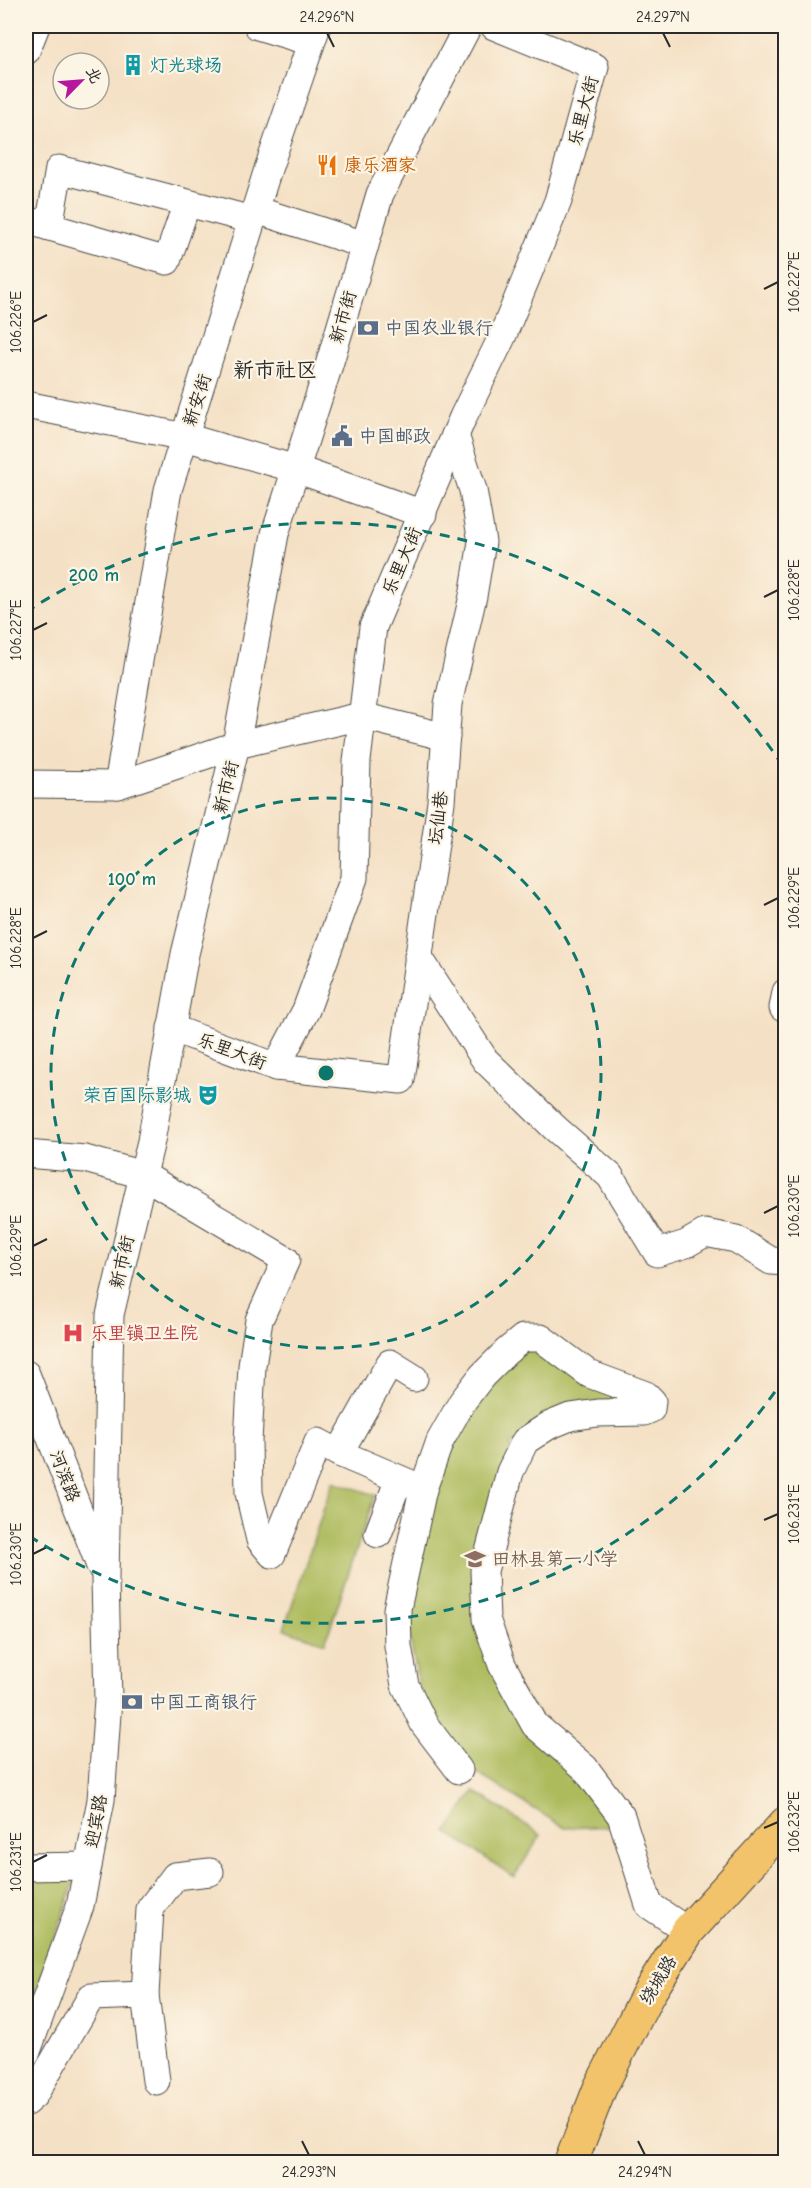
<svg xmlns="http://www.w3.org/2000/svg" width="811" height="2188" viewBox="0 0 811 2188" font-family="'Comic Neue','LXGW WenKai TC',sans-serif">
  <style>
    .green { fill: #adbb5d; stroke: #6c7344; stroke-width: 1.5 }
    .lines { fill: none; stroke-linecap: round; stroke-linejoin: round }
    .minor-casing { stroke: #494642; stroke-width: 29 }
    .highway-casing { stroke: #494642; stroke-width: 35 }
    .minor { stroke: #fff; stroke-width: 27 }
    .highway { stroke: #f2c36a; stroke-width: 33 }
    .ticks { fill: none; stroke: #2b2b2b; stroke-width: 2 }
    .ring { fill: none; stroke: #0f766e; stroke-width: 3; stroke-dasharray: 10 8 }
    .labels { text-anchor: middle; stroke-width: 4.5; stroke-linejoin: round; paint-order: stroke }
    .culture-label { font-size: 18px; fill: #0d838f; stroke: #fcf5e5; text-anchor: start }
    .street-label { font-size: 18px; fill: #2b2b2b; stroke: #fcf5e5 }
    .food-label { font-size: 18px; fill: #c56008; stroke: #fcf5e5; text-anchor: start }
    .service-label { font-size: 18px; fill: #4e5e75; stroke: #fcf5e5; text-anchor: start }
    .health-label { font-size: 18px; fill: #be3a42; stroke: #fcf5e5; text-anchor: start }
    .education-label { font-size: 18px; fill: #785e54; stroke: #fcf5e5; text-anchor: start }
    .quarter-label { font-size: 21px; fill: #2b2b2b; stroke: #fcf5e5 }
    .centre { fill: #0f766e; stroke: #fcf5e5; stroke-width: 3 }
    .ring-label { font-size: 18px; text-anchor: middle; font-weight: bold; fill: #0f766e; stroke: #fcf5e5; stroke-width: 4.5; stroke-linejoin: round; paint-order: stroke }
    .neatline { fill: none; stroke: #2b2b2b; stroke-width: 2 }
    .ticks-label { font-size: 15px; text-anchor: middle; fill: #2b2b2b }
  </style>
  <rect width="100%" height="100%" fill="#fcf5e5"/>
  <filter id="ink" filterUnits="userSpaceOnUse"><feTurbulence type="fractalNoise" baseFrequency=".0167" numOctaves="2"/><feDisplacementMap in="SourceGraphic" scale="12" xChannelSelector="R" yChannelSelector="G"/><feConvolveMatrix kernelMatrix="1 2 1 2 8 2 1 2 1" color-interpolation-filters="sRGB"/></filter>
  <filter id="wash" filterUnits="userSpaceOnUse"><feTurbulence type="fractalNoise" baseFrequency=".008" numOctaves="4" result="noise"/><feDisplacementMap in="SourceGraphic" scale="24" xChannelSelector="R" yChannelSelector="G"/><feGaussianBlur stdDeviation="1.35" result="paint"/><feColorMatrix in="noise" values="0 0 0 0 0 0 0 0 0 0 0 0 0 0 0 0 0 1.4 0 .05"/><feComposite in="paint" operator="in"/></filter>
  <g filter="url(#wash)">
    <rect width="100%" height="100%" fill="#f4e0c4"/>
    <g class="green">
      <path d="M525 1350H540L630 1403 511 1445 489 1649 586 1778 614 1826 565 1828 473 1771 439 1729 422 1701 405 1613 431 1497 448 1455 509 1359Z"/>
      <path d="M333 1481 375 1495 325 1643 284 1629Z"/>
      <path d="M474 1791 541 1835 514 1877 447 1832Z"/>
      <path d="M80 1866 26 2021V1867Z"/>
    </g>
  </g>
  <g filter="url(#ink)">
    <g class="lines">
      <defs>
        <g id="minor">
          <path d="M258 26 311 42"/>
          <path d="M26 51 36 26"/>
          <path d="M256 210 365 245"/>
          <path d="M26 220 167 261 187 203"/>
          <path d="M49 227 59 169 252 220"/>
          <path d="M26 405 185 437 296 469 423 514"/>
          <path d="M26 784 118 785 236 745 362 716 446 737"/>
          <path d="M118 785 168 490 268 169 317 26"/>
          <path d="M418 956 485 1060 555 1128 610 1176 657 1253 686 1244 705 1233 736 1239 771 1261 786 1262"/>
          <path d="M786 992 783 1008 786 1009"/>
          <path d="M171 1028 276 1067 306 1010 354 878 357 761 373 627 463 417 502 337 558 201 595 67 494 26"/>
          <path d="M276 1067 401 1080 441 802 448 704 473 596 482 542 473 490 455 435"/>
          <path d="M26 1154 85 1159 143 1175 286 1260 259 1320 252 1366 248 1442 249 1493 260 1540 272 1554 318 1442 339 1453 390 1363 414 1378"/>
          <path d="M26 1374 100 1566"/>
          <path d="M339 1453 423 1489"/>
          <path d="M378 1534 399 1479"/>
          <path d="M459 1770 424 1724 405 1685 398 1646 397 1609 423 1489 440 1441 462 1402 482 1376 506 1352 523 1338H541L589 1374 646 1395 652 1401 651 1409 644 1412 598 1413 570 1417 548 1426 525 1441 510 1472 484 1571 486 1619 502 1665 535 1725 585 1768 621 1816 649 1905 688 1931"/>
          <path d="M26 1867 88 1866"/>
          <path d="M26 2054 80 1906 101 1800 108 1699 105 1579 110 1315 151 1141 185 954 236 745 275 534 329 365 380 194 468 26"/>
          <path d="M156 2081 145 1995 150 1909 175 1876 210 1872"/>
          <path d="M26 2102 34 2095 91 1997 145 1995"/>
        </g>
        <path id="highway" d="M571 2162 600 2088 648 1994 688 1931 786 1823"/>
      </defs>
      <use href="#minor" class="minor-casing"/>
      <use href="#highway" class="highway-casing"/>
      <use href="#minor" class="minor"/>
      <use href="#highway" class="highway"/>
    </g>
  </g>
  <path class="ticks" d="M327 33 334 47M663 33 670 47M764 289 778 282M33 322 47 315M764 597 778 590M33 630 47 623M764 905 778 898M33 938 47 931M764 1213 778 1206M33 1246 47 1239M764 1520 778 1514M33 1554 47 1547M764 1828 778 1822M33 1862 47 1855M302 2141 309 2155M638 2141 645 2155"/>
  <g class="ring">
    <circle cx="326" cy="1073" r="275"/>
    <path d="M785 1377A550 550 0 0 1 26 1534M26 612A550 550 0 0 1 785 769"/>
  </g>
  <defs>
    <symbol id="building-bare" viewBox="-9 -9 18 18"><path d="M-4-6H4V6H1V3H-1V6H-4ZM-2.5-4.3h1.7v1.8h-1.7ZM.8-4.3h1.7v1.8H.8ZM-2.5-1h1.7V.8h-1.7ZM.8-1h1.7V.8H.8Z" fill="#0f9aa8" stroke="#fcf5e5" stroke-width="2.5" paint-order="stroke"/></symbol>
    <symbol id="restaurant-bare" viewBox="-9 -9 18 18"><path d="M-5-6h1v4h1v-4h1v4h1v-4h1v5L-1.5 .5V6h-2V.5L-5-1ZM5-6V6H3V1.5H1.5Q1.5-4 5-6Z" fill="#e8710a" stroke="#fcf5e5" stroke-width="2.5" paint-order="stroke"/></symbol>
    <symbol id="bank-bare" viewBox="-9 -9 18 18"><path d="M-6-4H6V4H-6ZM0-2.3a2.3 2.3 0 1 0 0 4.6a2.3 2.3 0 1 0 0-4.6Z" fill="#5c6f8a" stroke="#fcf5e5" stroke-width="2.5" paint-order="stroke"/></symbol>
    <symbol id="civic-bare" viewBox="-9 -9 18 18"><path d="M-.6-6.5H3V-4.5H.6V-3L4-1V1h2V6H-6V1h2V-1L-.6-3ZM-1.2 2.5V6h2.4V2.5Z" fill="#5c6f8a" stroke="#fcf5e5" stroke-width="2.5" paint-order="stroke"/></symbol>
    <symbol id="theatre-bare" viewBox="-9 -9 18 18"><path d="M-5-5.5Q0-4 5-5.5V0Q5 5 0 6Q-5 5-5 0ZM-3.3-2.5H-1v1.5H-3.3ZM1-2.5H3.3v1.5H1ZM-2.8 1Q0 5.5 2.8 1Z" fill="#0f9aa8" stroke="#fcf5e5" stroke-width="2.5" paint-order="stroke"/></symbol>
    <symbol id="hospital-bare" viewBox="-9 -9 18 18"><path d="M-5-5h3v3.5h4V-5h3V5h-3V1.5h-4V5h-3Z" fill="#e0444e" stroke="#fcf5e5" stroke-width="2.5" paint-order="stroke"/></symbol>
    <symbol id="school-bare" viewBox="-9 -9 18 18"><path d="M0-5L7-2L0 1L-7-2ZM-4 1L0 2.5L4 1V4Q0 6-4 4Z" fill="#8d6e63" stroke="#fcf5e5" stroke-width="2.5" paint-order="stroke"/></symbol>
  </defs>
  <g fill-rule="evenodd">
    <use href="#building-bare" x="118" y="50" width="30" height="30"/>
    <use href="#restaurant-bare" x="312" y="150" width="30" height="30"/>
    <use href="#bank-bare" x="353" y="313" width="30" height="30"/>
    <use href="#civic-bare" x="327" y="421" width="30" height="30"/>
    <use href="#theatre-bare" x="193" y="1080" width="30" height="30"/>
    <use href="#hospital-bare" x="58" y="1318" width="30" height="30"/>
    <use href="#school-bare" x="460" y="1544" width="30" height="30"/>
    <use href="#bank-bare" x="117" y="1687" width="30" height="30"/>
  </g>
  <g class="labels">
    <g class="culture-label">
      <text x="150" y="71">灯光球场</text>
      <text x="191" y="1101" text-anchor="end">荣百国际影城</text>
    </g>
    <g class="street-label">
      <text transform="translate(583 111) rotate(-75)" y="6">乐里大街</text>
      <text transform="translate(343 317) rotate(-74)" y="6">新市街</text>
      <text transform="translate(197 400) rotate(-72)" y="6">新安街</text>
      <text transform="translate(402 561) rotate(-66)" y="6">乐里大街</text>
      <text transform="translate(226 787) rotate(-76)" y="6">新市街</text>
      <text transform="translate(438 818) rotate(-83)" y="6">坛仙巷</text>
      <text transform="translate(232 1051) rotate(21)" y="6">乐里大街</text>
      <text transform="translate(122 1262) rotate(-77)" y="6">新市街</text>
      <text transform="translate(65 1476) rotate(69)" y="6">河滨路</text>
      <text transform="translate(96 1821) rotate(-80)" y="6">迎宾路</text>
      <text transform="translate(658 1980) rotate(-59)" y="6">绕城路</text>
    </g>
    <g class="food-label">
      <text x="344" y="171">康乐酒家</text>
    </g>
    <g class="service-label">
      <text x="385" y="334">中国农业银行</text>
      <text x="359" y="442">中国邮政</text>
      <text x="149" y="1708">中国工商银行</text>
    </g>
    <g class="health-label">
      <text x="90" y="1339">乐里镇卫生院</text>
    </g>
    <g class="education-label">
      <text x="492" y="1565">田林县第一小学</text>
    </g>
    <g class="quarter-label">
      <text x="275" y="377">新市社区</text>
    </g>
  </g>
  <circle cx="326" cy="1073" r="9" class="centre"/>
  <g class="ring-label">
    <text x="94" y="581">200 m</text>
    <text x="132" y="885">100 m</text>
  </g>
  <rect width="811" height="2188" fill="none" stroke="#fcf5e5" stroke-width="66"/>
  <g transform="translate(81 81) rotate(65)"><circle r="28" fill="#fcf5e5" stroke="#a8a49b" stroke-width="1.5"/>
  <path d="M0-4.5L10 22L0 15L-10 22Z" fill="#b5179e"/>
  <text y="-9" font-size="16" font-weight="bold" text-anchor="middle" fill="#2b2b2b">北</text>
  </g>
  <rect x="33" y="33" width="745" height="2122" class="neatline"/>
  <g class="ticks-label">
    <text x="327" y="22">24.296°N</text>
    <text x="663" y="22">24.297°N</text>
    <text transform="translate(794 282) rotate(-90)" y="5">106.227°E</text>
    <text transform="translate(16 322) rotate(-90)" y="5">106.226°E</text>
    <text transform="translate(794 590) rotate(-90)" y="5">106.228°E</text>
    <text transform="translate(16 630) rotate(-90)" y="5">106.227°E</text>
    <text transform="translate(794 898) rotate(-90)" y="5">106.229°E</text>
    <text transform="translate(16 938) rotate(-90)" y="5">106.228°E</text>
    <text transform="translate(794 1206) rotate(-90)" y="5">106.230°E</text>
    <text transform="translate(16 1246) rotate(-90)" y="5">106.229°E</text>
    <text transform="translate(794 1514) rotate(-90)" y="5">106.231°E</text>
    <text transform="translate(16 1554) rotate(-90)" y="5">106.230°E</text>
    <text transform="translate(794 1822) rotate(-90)" y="5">106.232°E</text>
    <text transform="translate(16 1862) rotate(-90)" y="5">106.231°E</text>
    <text x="309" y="2177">24.293°N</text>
    <text x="645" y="2177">24.294°N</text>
  </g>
</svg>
